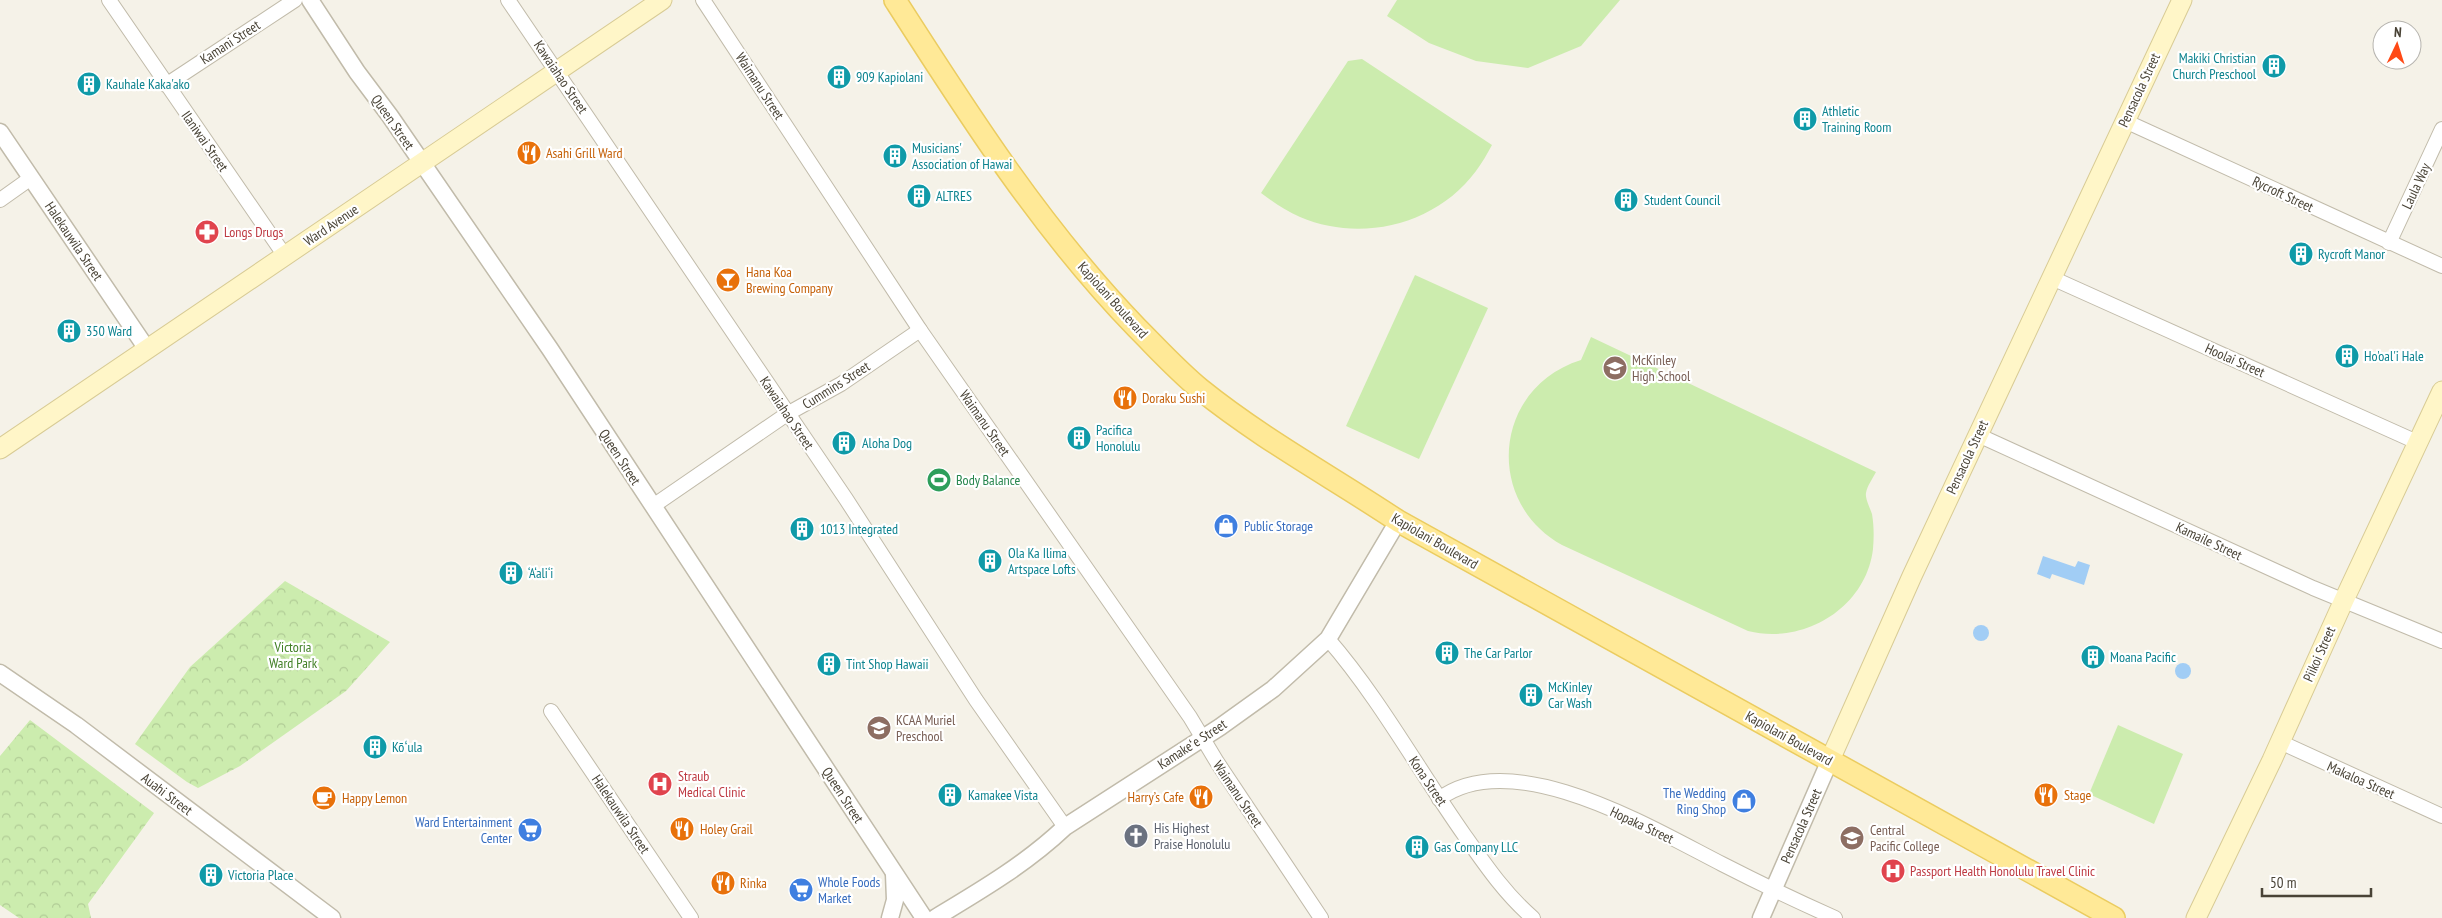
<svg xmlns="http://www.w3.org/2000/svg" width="2442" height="918" viewBox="0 0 2442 918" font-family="'PT Sans Narrow',sans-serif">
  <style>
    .forest { fill: url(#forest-crowns) }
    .pitch { fill: #ccecae }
    .water { fill: #a1cdf5 }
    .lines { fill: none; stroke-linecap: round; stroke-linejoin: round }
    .minor-casing { stroke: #c1bbaa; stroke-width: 16 }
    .tertiary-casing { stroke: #c1bbaa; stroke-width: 19 }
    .secondary-casing { stroke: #d8cb95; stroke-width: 21 }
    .primary-casing { stroke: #ebcc60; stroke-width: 24 }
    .minor { stroke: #fff; stroke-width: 14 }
    .tertiary { stroke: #fff; stroke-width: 16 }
    .secondary { stroke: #fff6c8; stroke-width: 19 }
    .primary { stroke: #ffe997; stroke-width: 21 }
    .labels { text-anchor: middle; stroke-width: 4.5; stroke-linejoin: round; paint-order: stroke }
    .street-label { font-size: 14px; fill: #494336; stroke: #fff }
    .culture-label { font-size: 14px; fill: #0d838f; stroke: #fff; text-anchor: start }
    .food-label { font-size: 14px; fill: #c56008; stroke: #fff; text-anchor: start }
    .health-label { font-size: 14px; fill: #be3a42; stroke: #fff; text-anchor: start }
    .education-label { font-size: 14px; fill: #785e54; stroke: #fff; text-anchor: start }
    .leisure-label { font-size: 14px; fill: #27864d; stroke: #fff; text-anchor: start }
    .shop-label { font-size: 14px; fill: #366cbe; stroke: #fff; text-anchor: start }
    .park-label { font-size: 14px; fill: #407f25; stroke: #fff }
    .worship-label { font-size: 14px; fill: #5b616d; stroke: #fff; text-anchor: start }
  </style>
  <defs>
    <pattern id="forest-crowns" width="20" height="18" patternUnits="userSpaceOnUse" patternTransform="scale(1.25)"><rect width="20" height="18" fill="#ccecae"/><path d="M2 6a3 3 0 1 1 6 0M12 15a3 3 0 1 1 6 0" fill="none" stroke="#b1cc96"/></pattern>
  </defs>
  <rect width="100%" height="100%" fill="#f5f2e8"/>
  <g class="forest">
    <path d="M285 581 390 642 346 691 240 766 198 788 187 782 135 744 190 667Z"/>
    <path d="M30 720 154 813 88 904 91 918H19L0 905V756Z"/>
  </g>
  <g class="pitch">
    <path d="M1397 0H1620L1581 46 1528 68 1476 61 1429 43 1387 16Z"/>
    <path d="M1362 59 1492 145C1487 154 1482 163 1476 171 1436 225 1361 243 1300 217 1286 211 1273 202 1261 193L1348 61Z"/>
    <path d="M1415 275 1488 308 1419 459 1346 426Z"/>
    <path d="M1591 337 1876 472C1873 478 1867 486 1866 493 1865 498 1870 508 1872 514 1874 526 1874 537 1873 549 1866 608 1804 645 1748 631L1562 545C1483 501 1494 387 1581 360Z"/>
    <path d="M2118 725 2183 754 2154 824 2089 794Z"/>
  </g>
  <g class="water">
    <path d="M2043 556 2075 567 2078 561 2090 565 2084 585 2052 574 2050 579 2037 574Z"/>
    <circle cx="1981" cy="633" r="8"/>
    <circle cx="2183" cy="671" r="8"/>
  </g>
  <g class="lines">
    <defs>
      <g id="minor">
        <path d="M109 0 285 256"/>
        <path d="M508 0 846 499 976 700 1065 827"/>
        <path d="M703 0 920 330 1190 717 1217 762 1321 918"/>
        <path d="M166 85 295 0"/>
        <path d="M2125 121 2442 266"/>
        <path d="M0 200 31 178"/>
        <path d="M2389 243 2442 129"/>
        <path d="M2052 278 2419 443"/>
        <path d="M1978 435 2313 588 2442 641"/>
        <path d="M653 506 787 414 841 384 920 330"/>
        <path d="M1328 639C1380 699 1419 771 1465 836 1486 866 1506 895 1533 918"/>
        <path d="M551 711 691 918"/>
        <path d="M2280 742 2442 816"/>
        <path d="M1439 799C1513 744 1653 829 1722 864 1759 883 1797 901 1835 918"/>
      </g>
      <g id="tertiary">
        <path d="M310 0 357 72 390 116 550 349 924 918"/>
        <path d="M0 132 147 349"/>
        <path d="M0 673 76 725 332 918"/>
        <path d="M890 918 895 900 894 874"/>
        <path d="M935 918C980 891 1026 864 1065 827L1220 727 1273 689 1328 639 1398 521"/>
        <path d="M1761 918 1830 760"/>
      </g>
      <g id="secondary">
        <path d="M0 449 662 0"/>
        <path d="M1830 760 1912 576 2182 0"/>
        <path d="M2196 918 2272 760 2344 600 2442 391"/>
      </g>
      <path id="primary" d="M895 0C968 114 1042 230 1137 328 1158 349 1177 370 1200 389 1262 439 1332 477 1398 521L2114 918"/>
    </defs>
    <use href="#minor" class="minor-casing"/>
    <use href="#tertiary" class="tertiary-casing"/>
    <use href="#secondary" class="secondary-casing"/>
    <use href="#primary" class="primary-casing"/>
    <use href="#minor" class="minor"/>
    <use href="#tertiary" class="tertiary"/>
    <use href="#secondary" class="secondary"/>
    <use href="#primary" class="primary"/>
  </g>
  <defs>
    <symbol id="building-disc" viewBox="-11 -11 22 22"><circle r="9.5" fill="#0f9aa8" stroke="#fff"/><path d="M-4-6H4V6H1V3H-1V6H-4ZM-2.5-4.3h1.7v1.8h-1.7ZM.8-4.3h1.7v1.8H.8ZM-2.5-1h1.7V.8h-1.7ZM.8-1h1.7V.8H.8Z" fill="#fff"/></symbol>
    <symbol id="restaurant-disc" viewBox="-11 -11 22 22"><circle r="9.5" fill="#e8710a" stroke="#fff"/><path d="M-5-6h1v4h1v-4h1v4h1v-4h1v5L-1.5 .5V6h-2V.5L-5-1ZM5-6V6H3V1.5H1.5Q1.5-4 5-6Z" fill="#fff"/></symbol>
    <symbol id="pharmacy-disc" viewBox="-11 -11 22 22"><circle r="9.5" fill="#e0444e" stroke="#fff"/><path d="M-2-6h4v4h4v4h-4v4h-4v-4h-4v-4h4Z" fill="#fff"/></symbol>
    <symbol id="bar-disc" viewBox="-11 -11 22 22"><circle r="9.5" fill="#e8710a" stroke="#fff"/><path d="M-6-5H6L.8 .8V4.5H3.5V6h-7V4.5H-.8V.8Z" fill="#fff"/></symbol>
    <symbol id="school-disc" viewBox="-11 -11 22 22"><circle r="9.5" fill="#8d6e63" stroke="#fff"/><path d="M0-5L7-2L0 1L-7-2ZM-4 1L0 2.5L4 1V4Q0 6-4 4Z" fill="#fff"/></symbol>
    <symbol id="stadium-disc" viewBox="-11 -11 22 22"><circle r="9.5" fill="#2e9e5b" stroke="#fff"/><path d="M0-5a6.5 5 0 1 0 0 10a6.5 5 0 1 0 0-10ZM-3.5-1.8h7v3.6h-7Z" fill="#fff"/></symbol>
    <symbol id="shop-disc" viewBox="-11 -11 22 22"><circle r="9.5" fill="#3f7fe0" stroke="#fff"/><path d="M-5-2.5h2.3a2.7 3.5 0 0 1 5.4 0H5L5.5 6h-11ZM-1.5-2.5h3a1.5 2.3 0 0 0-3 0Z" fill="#fff"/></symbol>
    <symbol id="hospital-disc" viewBox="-11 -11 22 22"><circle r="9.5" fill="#e0444e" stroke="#fff"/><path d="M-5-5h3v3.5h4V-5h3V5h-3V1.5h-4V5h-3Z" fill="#fff"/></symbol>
    <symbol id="cafe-disc" viewBox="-11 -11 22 22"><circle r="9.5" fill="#e8710a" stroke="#fff"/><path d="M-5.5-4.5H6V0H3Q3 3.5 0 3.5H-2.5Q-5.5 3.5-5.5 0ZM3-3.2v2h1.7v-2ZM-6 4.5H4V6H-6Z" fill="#fff"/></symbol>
    <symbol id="supermarket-disc" viewBox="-11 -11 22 22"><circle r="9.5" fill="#3f7fe0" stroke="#fff"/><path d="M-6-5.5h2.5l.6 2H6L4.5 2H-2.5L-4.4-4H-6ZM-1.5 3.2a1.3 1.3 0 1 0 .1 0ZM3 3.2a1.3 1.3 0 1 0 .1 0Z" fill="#fff"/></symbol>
    <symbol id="church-disc" viewBox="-11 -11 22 22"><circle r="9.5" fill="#6b7280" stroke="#fff"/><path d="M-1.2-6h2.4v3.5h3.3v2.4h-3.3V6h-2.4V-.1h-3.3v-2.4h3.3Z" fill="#fff"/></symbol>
    <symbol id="university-disc" viewBox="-11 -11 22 22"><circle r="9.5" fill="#8d6e63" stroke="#fff"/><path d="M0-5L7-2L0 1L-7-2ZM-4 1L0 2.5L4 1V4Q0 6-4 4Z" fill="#fff"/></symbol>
  </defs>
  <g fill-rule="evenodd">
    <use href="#building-disc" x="2260" y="52" width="28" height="28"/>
    <use href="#building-disc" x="825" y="63" width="28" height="28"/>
    <use href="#building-disc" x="75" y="70" width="28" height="28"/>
    <use href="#building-disc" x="1791" y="105" width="28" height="28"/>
    <use href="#restaurant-disc" x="515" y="139" width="28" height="28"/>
    <use href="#building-disc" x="881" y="142" width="28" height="28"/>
    <use href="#building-disc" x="905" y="182" width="28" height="28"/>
    <use href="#building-disc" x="1612" y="186" width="28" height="28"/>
    <use href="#pharmacy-disc" x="193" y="218" width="28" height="28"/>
    <use href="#building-disc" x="2287" y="240" width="28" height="28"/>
    <use href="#bar-disc" x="714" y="266" width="28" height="28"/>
    <use href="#building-disc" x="55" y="317" width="28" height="28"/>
    <use href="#building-disc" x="2333" y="342" width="28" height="28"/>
    <use href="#school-disc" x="1601" y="354" width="28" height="28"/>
    <use href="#restaurant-disc" x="1111" y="384" width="28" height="28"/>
    <use href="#building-disc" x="1065" y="424" width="28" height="28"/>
    <use href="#building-disc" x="830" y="429" width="28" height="28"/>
    <use href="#stadium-disc" x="925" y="466" width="28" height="28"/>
    <use href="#shop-disc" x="1212" y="512" width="28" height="28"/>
    <use href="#building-disc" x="788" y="515" width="28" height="28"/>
    <use href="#building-disc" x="976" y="547" width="28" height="28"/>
    <use href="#building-disc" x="497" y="559" width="28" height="28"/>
    <use href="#building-disc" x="1433" y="639" width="28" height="28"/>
    <use href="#building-disc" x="2079" y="643" width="28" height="28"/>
    <use href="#building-disc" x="815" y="650" width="28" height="28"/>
    <use href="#building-disc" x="1517" y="681" width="28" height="28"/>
    <use href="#school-disc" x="865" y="714" width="28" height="28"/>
    <use href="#building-disc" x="361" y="733" width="28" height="28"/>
    <use href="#hospital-disc" x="646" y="770" width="28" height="28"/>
    <use href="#building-disc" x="936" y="781" width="28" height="28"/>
    <use href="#restaurant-disc" x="2032" y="781" width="28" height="28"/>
    <use href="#restaurant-disc" x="1187" y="783" width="28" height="28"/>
    <use href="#cafe-disc" x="310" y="784" width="28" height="28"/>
    <use href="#shop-disc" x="1730" y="787" width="28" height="28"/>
    <use href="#restaurant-disc" x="668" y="815" width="28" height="28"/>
    <use href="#supermarket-disc" x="516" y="816" width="28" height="28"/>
    <use href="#church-disc" x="1122" y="822" width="28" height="28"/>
    <use href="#university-disc" x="1838" y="824" width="28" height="28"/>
    <use href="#building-disc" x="1403" y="833" width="28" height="28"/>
    <use href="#hospital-disc" x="1879" y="857" width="28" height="28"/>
    <use href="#building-disc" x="197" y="861" width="28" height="28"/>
    <use href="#restaurant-disc" x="709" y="869" width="28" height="28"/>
    <use href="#supermarket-disc" x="787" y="876" width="28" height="28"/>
  </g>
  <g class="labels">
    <g class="street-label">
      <text transform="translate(230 42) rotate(-33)" y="5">Kamani Street</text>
      <text transform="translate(561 77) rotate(56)" y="5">Kawaiahao Street</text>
      <text transform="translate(760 86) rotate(57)" y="5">Waimanu Street</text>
      <text transform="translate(2139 90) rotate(-65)" y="5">Pensacola Street</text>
      <text transform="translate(393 122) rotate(55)" y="5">Queen Street</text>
      <text transform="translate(205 141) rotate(55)" y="5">Ilaniwai Street</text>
      <text transform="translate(2416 186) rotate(-65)" y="5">Laula Way</text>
      <text transform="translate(2283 194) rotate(25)" y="5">Rycroft Street</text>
      <text transform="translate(331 225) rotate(-34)" y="5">Ward Avenue</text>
      <text transform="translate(74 241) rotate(56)" y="5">Halekauwila Street</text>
      <text transform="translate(1113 300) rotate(48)" y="5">Kapiolani Boulevard</text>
      <text transform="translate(2235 360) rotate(24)" y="5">Hoolai Street</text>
      <text transform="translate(836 385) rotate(-32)" y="5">Cummins Street</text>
      <text transform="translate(787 413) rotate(56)" y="5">Kawaiahao Street</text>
      <text transform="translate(985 423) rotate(55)" y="5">Waimanu Street</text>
      <text transform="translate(620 457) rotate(57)" y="5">Queen Street</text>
      <text transform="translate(1967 457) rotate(-65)" y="5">Pensacola Street</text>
      <text transform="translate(1435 541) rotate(30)" y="5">Kapiolani Boulevard</text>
      <text transform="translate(2209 541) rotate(25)" y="5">Kamaile Street</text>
      <text transform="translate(2319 654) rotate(-66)" y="5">Piikoi Street</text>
      <text transform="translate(1789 738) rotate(29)" y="5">Kapiolani Boulevard</text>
      <text transform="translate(1192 744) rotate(-33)" y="5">Kamakeʻe Street</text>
      <text transform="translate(2361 780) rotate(24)" y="5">Makaloa Street</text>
      <text transform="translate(1428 781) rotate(56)" y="5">Kona Street</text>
      <text transform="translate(167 794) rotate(37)" y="5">Auahi Street</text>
      <text transform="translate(1238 794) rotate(56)" y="5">Waimanu Street</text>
      <text transform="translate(843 795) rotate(57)" y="5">Queen Street</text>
      <text transform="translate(621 814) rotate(56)" y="5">Halekauwila Street</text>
      <text transform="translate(1642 825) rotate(25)" y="5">Hopaka Street</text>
      <text transform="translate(1801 826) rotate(-66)" y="5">Pensacola Street</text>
    </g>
    <g class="culture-label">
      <text x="2256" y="63" text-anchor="end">Makiki Christian<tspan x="2256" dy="16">Church Preschool</tspan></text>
      <text x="856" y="82">909 Kapiolani</text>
      <text x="106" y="89">Kauhale Kaka'ako</text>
      <text x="1822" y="116">Athletic<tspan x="1822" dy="16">Training Room</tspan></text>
      <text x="912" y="153">Musicians'<tspan x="912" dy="16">Association of Hawai</tspan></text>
      <text x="936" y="201">ALTRES</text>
      <text x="1644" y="205">Student Council</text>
      <text x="2318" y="259">Rycroft Manor</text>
      <text x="86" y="336">350 Ward</text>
      <text x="2364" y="361">Ho'oal'i Hale</text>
      <text x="1096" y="435">Pacifica<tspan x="1096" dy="16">Honolulu</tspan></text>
      <text x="862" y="448">Aloha Dog</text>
      <text x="820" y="534">1013 Integrated</text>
      <text x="1008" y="558">Ola Ka Ilima<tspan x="1008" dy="16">Artspace Lofts</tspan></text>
      <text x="528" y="578">‘A‘ali‘i</text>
      <text x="1464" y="658">The Car Parlor</text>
      <text x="2110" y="662">Moana Pacific</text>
      <text x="846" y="669">Tint Shop Hawaii</text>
      <text x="1548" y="692">McKinley<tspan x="1548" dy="16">Car Wash</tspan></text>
      <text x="392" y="752">Kōʻula</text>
      <text x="968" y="800">Kamakee Vista</text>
      <text x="1434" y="852">Gas Company LLC</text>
      <text x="228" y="880">Victoria Place</text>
    </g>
    <g class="food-label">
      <text x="546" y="158">Asahi Grill Ward</text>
      <text x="746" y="277">Hana Koa<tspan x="746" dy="16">Brewing Company</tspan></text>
      <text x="1142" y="403">Doraku Sushi</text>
      <text x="2064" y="800">Stage</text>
      <text x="1184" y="802" text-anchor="end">Harry’s Cafe</text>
      <text x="342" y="803">Happy Lemon</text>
      <text x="700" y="834">Holey Grail</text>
      <text x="740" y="888">Rinka</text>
    </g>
    <g class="health-label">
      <text x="224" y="237">Longs Drugs</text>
      <text x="678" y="781">Straub<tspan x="678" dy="16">Medical Clinic</tspan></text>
      <text x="1910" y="876">Passport Health Honolulu Travel Clinic</text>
    </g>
    <g class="education-label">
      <text x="1632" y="365">McKinley<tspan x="1632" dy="16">High School</tspan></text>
      <text x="896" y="725">KCAA Muriel<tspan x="896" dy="16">Preschool</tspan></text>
      <text x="1870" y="835">Central<tspan x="1870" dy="16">Pacific College</tspan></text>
    </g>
    <g class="leisure-label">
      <text x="956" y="485">Body Balance</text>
    </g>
    <g class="shop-label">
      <text x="1244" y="531">Public Storage</text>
      <text x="1726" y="798" text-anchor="end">The Wedding<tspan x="1726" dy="16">Ring Shop</tspan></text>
      <text x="512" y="827" text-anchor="end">Ward Entertainment<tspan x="512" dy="16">Center</tspan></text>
      <text x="818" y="887">Whole Foods<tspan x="818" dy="16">Market</tspan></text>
    </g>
    <g class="park-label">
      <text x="293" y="652">Victoria<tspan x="293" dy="16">Ward Park</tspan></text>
    </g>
    <g class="worship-label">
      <text x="1154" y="833">His Highest<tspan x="1154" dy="16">Praise Honolulu</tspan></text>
    </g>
  </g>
  <g transform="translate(2397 45) rotate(4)"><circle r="24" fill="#ffffff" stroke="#b6b4af"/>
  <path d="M0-4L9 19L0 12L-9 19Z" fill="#ff4915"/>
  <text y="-8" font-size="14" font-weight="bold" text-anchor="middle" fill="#494336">N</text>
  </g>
  <path d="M2262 888v8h109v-8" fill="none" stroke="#494336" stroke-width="2.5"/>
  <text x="2270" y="888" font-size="15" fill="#494336" stroke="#ffffff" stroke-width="4" paint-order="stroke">50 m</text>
</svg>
